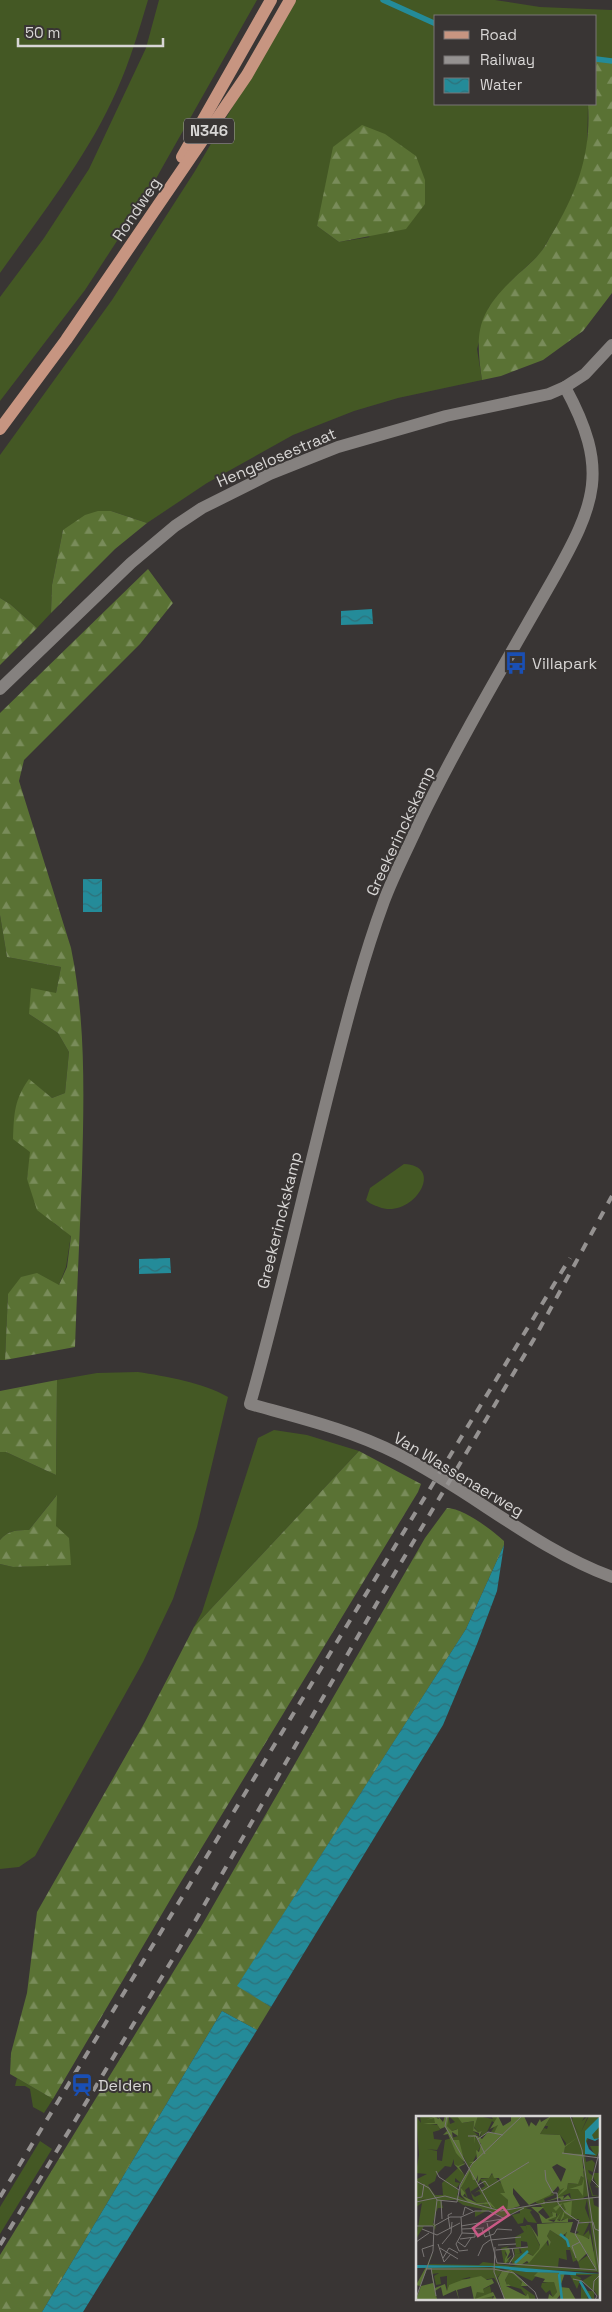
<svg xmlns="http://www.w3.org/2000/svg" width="612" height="2312" viewBox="0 0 612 2312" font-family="'Space Grotesk',sans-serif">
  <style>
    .grass { fill: #445824; fill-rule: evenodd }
    .forest { fill: url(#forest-firs) }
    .water { fill: url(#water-waves) }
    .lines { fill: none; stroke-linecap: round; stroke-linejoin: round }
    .stream { stroke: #248b99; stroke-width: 5.5 }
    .tertiary { stroke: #85817f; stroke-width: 12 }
    .primary { stroke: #c79581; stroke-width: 12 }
    .rail { stroke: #959291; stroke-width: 4; stroke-dasharray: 9 9; stroke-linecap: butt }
    .labels { text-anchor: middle; stroke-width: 4; stroke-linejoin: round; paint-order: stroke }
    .shield { fill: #393534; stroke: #a8a6a5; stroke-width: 1 }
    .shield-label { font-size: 15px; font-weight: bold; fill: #d8d6d5 }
    .street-label { font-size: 16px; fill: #d8d6d5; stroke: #393534 }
    .poi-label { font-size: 16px; fill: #d8d6d5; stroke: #393534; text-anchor: start }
    .inset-river { fill: none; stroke: #248b99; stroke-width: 2.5 }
    .inset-road { fill: none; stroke: #797574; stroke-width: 1 }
    .view { fill: #ca5a86; fill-opacity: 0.15; stroke: #ca5a86; stroke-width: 2.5 }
    .inset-edge { fill: none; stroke: #d8d6d5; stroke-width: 2.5 }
  </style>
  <defs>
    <pattern id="forest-firs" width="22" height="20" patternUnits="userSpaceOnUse" patternTransform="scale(1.25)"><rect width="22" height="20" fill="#5a7234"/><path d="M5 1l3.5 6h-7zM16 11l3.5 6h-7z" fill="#798c5a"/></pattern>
    <pattern id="water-waves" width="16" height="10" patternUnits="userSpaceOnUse" patternTransform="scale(1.25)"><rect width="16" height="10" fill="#248b99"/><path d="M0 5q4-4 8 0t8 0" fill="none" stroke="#2e717a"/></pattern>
  </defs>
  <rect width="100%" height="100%" fill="#393534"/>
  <g class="grass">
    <path d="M0 0H148C139 30 130 61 117 90 88 156 41 215 0 273Z"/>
    <path d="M159 0H257L145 198 85 290 0 401V297L44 238 89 169 146 48Z"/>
    <path d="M295 0H495L540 7 612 10V61L596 59V16H436V104H588L587 155 572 200 540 254 511 281 489 307 477 349 482 380 398 398 354 411 293 435 207 483 147 523 111 511 63 530 52 585 51 613 37 628 10 604 0 598V455L112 300 195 171ZM321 211 370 237 339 242 317 226Z"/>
    <path d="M0 915 7 957 61 967 56 993 29 1014 58 1033 69 1052 65 1093 52 1098 29 1080 31 1152 27 1179 55 1224 71 1235 66 1267 59 1285 8 1294 5 1360H0Z"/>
    <path d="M404 1164C447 1166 412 1220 379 1207 374 1205 370 1204 366 1200L370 1188Z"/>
    <path d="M138 1372C165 1376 204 1383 228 1397L197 1527 173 1599 143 1662 35 1856 19 1867 0 1869V1564L13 1567 71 1564 56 1526V1496L29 1530C18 1530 8 1530 0 1540V1452H6L56 1475 57 1380 97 1373Z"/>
    <path d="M274 1430 307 1435 359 1451 194 1627 202 1612 258 1438Z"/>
    <path d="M17 2078 53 2099 44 2113 33 2107 30 2089 25 2086H15Z"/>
    <path d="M40 2141 52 2149 0 2234V2207Z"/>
  </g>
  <g class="forest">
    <path d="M596 59 612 61V293L583 331 543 360 501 376 482 380C475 333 477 314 512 280 521 271 532 263 540 253 546 246 550 236 556 227 579 187 591 151 588 104H596Z"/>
    <path d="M362 125 385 134 416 156 425 180V204L406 229 339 242 317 226 333 147Z"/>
    <path d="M98 511H111L147 523 115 549 51 613 52 585 63 530 85 515Z"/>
    <path d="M148 569 173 603 140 644 24 760 19 781 71 948C86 1021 84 1098 82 1172 80 1230 77 1288 75 1347L5 1360 8 1294 21 1277 37 1273 59 1285 67 1267 71 1236 37 1210 27 1179 30 1152 13 1139C14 1114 14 1100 29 1079L52 1098 65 1093 69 1052 58 1033 29 1014 31 988 56 993 61 967 7 957 0 915V713Z"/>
    <path d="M0 598 10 604 37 628 0 665Z"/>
    <path d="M57 1380 56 1475 6 1452H0V1391Z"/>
    <path d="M359 1451 421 1484 418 1492 176 1890 53 2099 10 2074 11 2053 27 1993 37 1912 145 1722 194 1627Z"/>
    <path d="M57 1495 56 1526 69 1538 71 1565 13 1567 0 1564V1540C8 1530 18 1530 29 1530Z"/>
    <path d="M447 1508C463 1508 492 1530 504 1541V1545L466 1629 238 1985 271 2007 257 2030 222 2011 42 2312H0V2255L202 1925 425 1538Z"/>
  </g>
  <g class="water">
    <path d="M372 609 373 624 341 625V611Z"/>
    <rect x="83" y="879" width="19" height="33"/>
    <path d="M170 1258 171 1273 139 1274V1259Z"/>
    <path d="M504 1545 497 1591 477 1644 443 1725 271 2007 237 1986 466 1629Z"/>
    <path d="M222 2011 257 2030 83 2312H42Z"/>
  </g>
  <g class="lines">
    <g class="stream">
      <path d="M383 0 436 24"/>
      <path d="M596 59 612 61"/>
    </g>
    <g class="tertiary">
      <path d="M565 387C610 470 596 503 552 581 507 660 460 739 420 821 408 848 394 874 384 901 363 958 348 1016 333 1075 305 1184 281 1295 250 1404 300 1418 351 1430 398 1454 472 1491 534 1548 612 1577"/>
      <path d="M0 689 131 563 175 526 202 508 270 474 338 447 446 416 549 394 565 387 585 374 612 345"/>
    </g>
    <g class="primary">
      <path d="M182 157 271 0"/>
      <path d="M0 429 66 340 247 75 290 0"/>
    </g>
    <g class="rail">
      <path d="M0 2197 570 1258"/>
      <path d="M0 2245 186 1937 377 1603 534 1339 612 1196"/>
    </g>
  </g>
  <defs>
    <symbol id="bus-bare" viewBox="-9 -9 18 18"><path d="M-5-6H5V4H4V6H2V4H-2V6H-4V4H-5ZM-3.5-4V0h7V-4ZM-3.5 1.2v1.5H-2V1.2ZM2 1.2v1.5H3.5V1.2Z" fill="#1a4fb4" stroke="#393534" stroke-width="2.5" paint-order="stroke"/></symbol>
    <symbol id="station-bare" viewBox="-9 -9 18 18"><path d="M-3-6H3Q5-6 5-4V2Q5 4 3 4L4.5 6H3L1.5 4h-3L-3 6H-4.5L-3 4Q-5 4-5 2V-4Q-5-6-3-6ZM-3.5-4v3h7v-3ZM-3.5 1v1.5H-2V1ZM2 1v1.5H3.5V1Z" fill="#1a4fb4" stroke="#393534" stroke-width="2.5" paint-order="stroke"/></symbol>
  </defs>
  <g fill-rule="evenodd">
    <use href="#bus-bare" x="500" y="647" width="32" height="32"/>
    <use href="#station-bare" x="66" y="2069" width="32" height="32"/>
  </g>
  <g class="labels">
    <rect class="shield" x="184" y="118.5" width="50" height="25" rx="4"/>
    <g class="shield-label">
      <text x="209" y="136">N346</text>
    </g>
    <g class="street-label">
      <text transform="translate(136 209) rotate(-56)" y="6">Rondweg</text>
      <text transform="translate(276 457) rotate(-23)" y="6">Hengelosestraat</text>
      <text transform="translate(400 831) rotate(-65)" y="6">Greekerinckskamp</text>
      <text transform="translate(279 1220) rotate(-76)" y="6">Greekerinckskamp</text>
      <text transform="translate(459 1474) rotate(31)" y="6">Van Wassenaerweg</text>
    </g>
    <g class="poi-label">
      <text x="532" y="669">Villapark</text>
      <text x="98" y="2091">Delden</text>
    </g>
  </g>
  <g transform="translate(416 2116)">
    <rect width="184" height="184" fill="#393534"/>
    <path d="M0 0 5 7 4 0H22L19 7H8L22 9 24 14 17 16 18 23 26 24 21 34 11 33 21 35V44L26 45 29 24 42 20 41 13 36 15 31 10V4L33 3 34 8 39 6 33 0H42L47 7 58 5 57 15 62 19H58L65 29 53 54 63 70 54 76 59 81 65 78 63 75 58 77 69 70 64 63 73 62 76 58 89 71V77H85L92 84 91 94 124 88 120 87V83L137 77 140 82 138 79 128 83 129 86 160 84 155 83 154 77 141 82V78L145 70 151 73 152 67 161 68 165 60 168 62V55L163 57 168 52 166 38 148 37 150 27 144 19 124 18 128 12 131 13 132 10H129L135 0H153L163 19 154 0 157 4 156 0H169L166 5 172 0 165 16 173 0H184L173 17 184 7V21L178 24 173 20 169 31 170 36 179 40 174 30H184V34L180 41 170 37 169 40 170 46 176 44 179 47 177 56 172 54 173 57 177 60 178 57H184V72L179 71 181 69 177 61 174 68 172 62 177 79H184L176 80 170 59 173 80 168 81 167 83 184 80 177 82 178 89 184 92V156L11 149 13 144 17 138 12 148 63 149 67 146 97 150 112 147 117 140 112 137 97 148 95 145 88 148 85 132 93 130 89 133H92L89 137 93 145 99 140 98 132H103L104 137 100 138 106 137 104 132 112 131 111 126 105 125V131H100L99 121 108 116 104 110H110L111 115 110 109H114L124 130 122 135 130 125 132 130 135 126 131 120 134 114 145 121 149 120V116L153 118 149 122 161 144 157 146 154 134H150L151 144 143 142 142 151 164 153 162 146 178 135 171 83 169 92 174 105 167 120 173 114 174 121 169 125 172 127 166 128 160 118 163 116 160 115 162 108 170 106H162L163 103 132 104 140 101 141 98 135 96 138 99 135 103 124 88 109 92 116 94 114 96 121 107 112 106 108 101 107 107 102 108 96 99 104 97V94L87 101 72 94 59 101V95L65 96 66 93 47 89 40 84H25L27 92H22L20 96 17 107 20 109 19 114 17 110H8L0 123 6 87 0 91V87L10 82 0 86V65L3 66 0 64V60L1 63 11 58 0 57 3 39ZM45 36 53 52 45 73 52 83 49 74 53 71 57 83 61 87 69 86 68 89 56 88 41 79 43 74 40 73 44 67 39 66V62L45 67 49 60 42 52 26 67 27 79H19L12 69 19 65 21 58 29 50 35 51 38 43V48L42 51 48 47 43 39ZM62 0 77 3 75 0H82L80 7 83 9 78 17 75 16 80 8 76 5 71 16 64 22 66 15 62 16 58 11ZM15 151H75L111 156 117 154 184 158V178L182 180 178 174V184L172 179 171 184H165V169L172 175H177L166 165 176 159H159L165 162 161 173 153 157 123 156 116 165 97 156 106 167 105 170 119 180V184H114L112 177 110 180 105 173 91 169 89 164 94 155 87 153H83L86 155 81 162 84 171 78 162 56 166 54 161 46 163 54 164 55 169 42 173V168L33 169 31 175V160L24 161 25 168 20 169 18 160 23 157 16 158ZM138 165 141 176 137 182 134 174 130 177 125 171 126 167ZM74 170 77 184 59 183 61 176Z" fill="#445824" fill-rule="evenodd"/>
    <path d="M22 0 27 6 29 0H33L31 10 36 15 42 13V20L36 16 37 24H43L49 48 43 51 49 60 38 48 42 50 49 47 40 37 32 18 27 19 31 15 29 11 24 13 21 8H12L7 7H19L18 2 10 4 18 1 23 3ZM41 0H62L58 12 62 16 66 15 63 21 66 23 72 16 78 17 82 9 74 13 82 0 87 10 95 5V0H90H108L113 11 115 6 120 10 124 3 125 6 135 0 124 18 144 19 149 30 162 21 149 31 148 37 166 38 168 63 167 80 162 73H153L166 69 168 62 165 60 162 68 152 67 151 73 141 81 148 80 147 83 152 79 155 83 145 84 144 82 128 86 140 82 148 72 144 74 142 70 134 79 113 89 97 72V78L104 90 91 94 92 84 84 77H89L83 62H78L76 57 73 62H65L61 69 62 59 60 64H57L54 55 45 72 49 77 47 80 61 87 74 86 80 93 72 88 59 89 52 86 45 79 44 70 57 47H53L61 44 60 34 63 36 65 28 59 20 58 28V20L53 22 58 19 62 20 63 22V17L57 15 58 5 46 7ZM141 48 150 53 145 66 136 51ZM156 85 155 101 148 97V100L145 105 152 102V106L126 107 123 98 115 91H128L122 96 130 103 137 100 136 96 140 97V101L132 104 138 106 145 96 141 104 144 105 148 95 150 94 147 87 140 95 137 92 144 88ZM157 106 154 116 167 120 172 110 167 120 173 123 174 117 181 154 171 137 162 146 149 122 151 116 145 121 134 114 131 120 135 126 133 130 132 124 113 147 111 145 105 149 89 148V143L91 139 89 133H85L93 132 94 136 90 144 96 139 89 148H97L111 137 117 140 123 133 124 129 114 109 122 121 121 108ZM10 151 15 152 19 172 29 168 31 175 33 169 46 164 65 160 71 164 76 163 78 167 67 173 68 177 61 176 59 183 77 176 81 184 77 183 78 180 58 184 55 170 41 174 43 184 40 174 27 180 25 171 19 175 21 183 0 184 5 170 17 167 15 153H11L4 170 0 169ZM95 154 112 170H105L106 166 94 155 89 164 91 169 92 168 95 170H90L110 180 112 177 114 184H85L88 183 82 162 86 155ZM122 156 149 157 144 171 153 172 160 184H144V179L140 184H132L133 178 137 181 141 176 138 166H127L129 163 118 160Z" fill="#5a7234" fill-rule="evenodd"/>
    <path d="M184 0V10L176 19 178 23 184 22 179 25 171 22 170 25 173 33 180 39 169 38V15ZM0 149 83 150 184 158 110 156 75 151 0 152Z" fill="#248b99"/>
    <path class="inset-river" d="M144 118 151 124 153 131M99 147 112 135M143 157 160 158M143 158 146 184M164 165 175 184"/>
    <path class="inset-road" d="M31 0 29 10 76 93M154 0 166 34 184 161M52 20H60L69 38M62 23 72 16 87 19M184 33 176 64 184 72M146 37 184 42M129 54 130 64 137 77H141L142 87M20 55 23 61 43 74M0 65 13 72 21 84 18 109M62 69 69 65 73 71M66 75 113 46M0 82 6 81 8 68M21 84 41 86 44 69 56 48 106 0M25 84 26 103M0 86 29 80 85 95 129 87M127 87 184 81M142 87 149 96 162 105M59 95H73L87 102M47 99 49 91 57 95M163 104 159 118 180 153M71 107 81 147M162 107 177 106 179 113 184 115M0 110H17M18 110 34 101H45L59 95M45 110 86 103 108 92M6 113 21 119 44 107M34 113 32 99 36 97M46 113 68 112M66 113 69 121 78 118 81 113 96 114M46 117 67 118M44 123 59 121V117M0 126 13 117M42 126 49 131 55 122M22 128 28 146 35 138M26 128 35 117 36 106M40 128 46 117 45 101M40 128 43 135 52 134M82 129 100 128M79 131 78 156 89 184M24 132 42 143M80 134 112 131M62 140 67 129 74 124 105 121M8 141 6 133 18 129M27 142 33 132 42 137M160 142 156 130 164 126M81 147 181 154M93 148 98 140 96 132M15 152 20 180M10 153H77M77 153 98 157 119 176 122 184M157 163 166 165 177 175 181 180 179 184M177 175 178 165 184 159M0 182 17 135 18 110"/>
    <path class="view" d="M87 91 93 99 62 120 57 112Z"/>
    <rect width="184" height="184" class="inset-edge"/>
  </g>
  <rect x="434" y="15" width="162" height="90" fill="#393534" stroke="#797574"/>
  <rect x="444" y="31" width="25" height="8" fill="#c79581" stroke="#797574"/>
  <text x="480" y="40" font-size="15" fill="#d8d6d5">Road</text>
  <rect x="444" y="56" width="25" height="8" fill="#959291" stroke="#797574"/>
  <text x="480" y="65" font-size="15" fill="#d8d6d5">Railway</text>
  <rect x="444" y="78" width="25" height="15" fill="url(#water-waves)" stroke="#797574"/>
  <text x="480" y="90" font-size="15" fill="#d8d6d5">Water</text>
  <path d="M18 38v8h145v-8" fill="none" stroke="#d8d6d5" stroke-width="2.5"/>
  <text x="25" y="38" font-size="15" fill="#d8d6d5" stroke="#393534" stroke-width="4" paint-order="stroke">50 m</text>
</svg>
